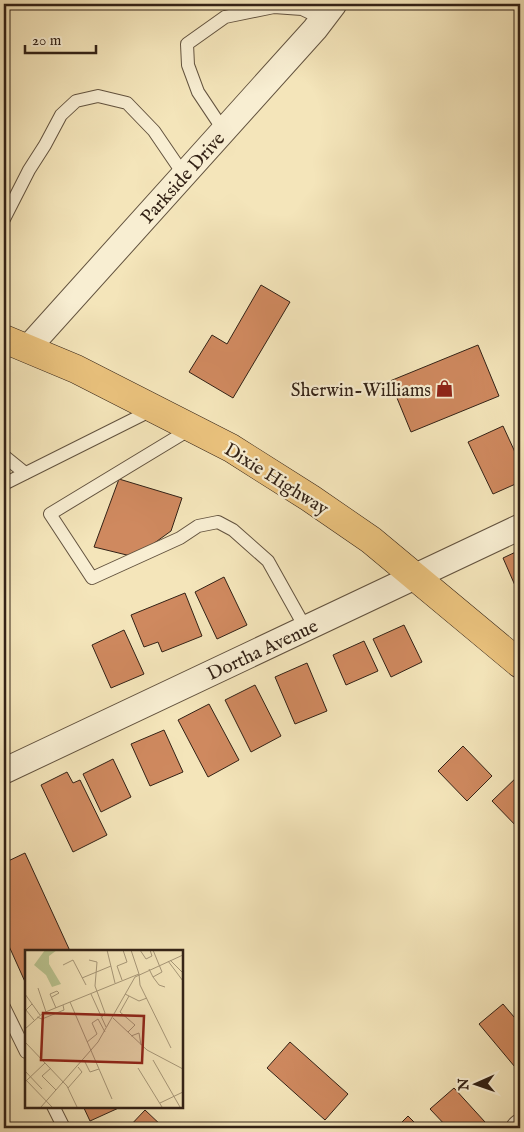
<svg xmlns="http://www.w3.org/2000/svg" width="524" height="1132" viewBox="0 0 524 1132" font-family="'IM FELL English',serif">
  <style>
    .building { fill: #cf895f; stroke: #332216 }
    .lines { fill: none; stroke-linecap: round; stroke-linejoin: round }
    .lane-casing { stroke: #63533f; stroke-width: 14 }
    .street-casing { stroke: #63533f; stroke-width: 27 }
    .primary-casing { stroke: #332216; stroke-width: 29 }
    .lane { stroke: #f8eed2; stroke-width: 12 }
    .street { stroke: #f8eed2; stroke-width: 25 }
    .primary { stroke: #eac27d; stroke-width: 28 }
    .labels { text-anchor: middle; stroke-width: 4.5; stroke-linejoin: round; paint-order: stroke }
    .street-label { font-size: 19px; fill: #332216; stroke: #f8eed2 }
    .poi-label { font-size: 19px; fill: #332216; stroke: #f8eed2; text-anchor: end }
    .inset-road { fill: none; stroke: #a79778; stroke-width: 1 }
    .view { fill: #8f2418; fill-opacity: 0.15; stroke: #8f2418; stroke-width: 2.5 }
    .inset-edge { fill: none; stroke: #332216; stroke-width: 2.5 }
  </style>
  <rect width="100%" height="100%" fill="#f4e5ba"/>
  <filter id="stains"><feTurbulence type="fractalNoise" baseFrequency=".004" numOctaves="4"/><feColorMatrix values="0 0 0 0 .2 0 0 0 0 .09 0 0 0 0 .02 0 0 0 .5 -.17"/></filter>
  <radialGradient id="worn" r=".72"><stop offset=".6" stop-color="#630" stop-opacity="0"/><stop offset="1" stop-color="#630" stop-opacity=".3"/></radialGradient>
  <g class="building">
    <path d="M261 285 290 302 233 398 189 372 212 335 227 344Z"/>
    <path d="M478 345 499 396 411 432 390 381Z"/>
    <path d="M503 426 520 463V482L493 494 468 442Z"/>
    <path d="M119 479 182 498 171 531 135 557 94 547Z"/>
    <path d="M520 550V588L517 590 503 558Z"/>
    <path d="M224 577 247 625 217 639 195 592Z"/>
    <path d="M185 593 202 636 162 652 158 642 144 647 131 615Z"/>
    <path d="M404 625 422 662 391 677 373 639Z"/>
    <path d="M124 630 144 674 111 688 92 645Z"/>
    <path d="M364 641 378 671 346 685 333 655Z"/>
    <path d="M307 663 327 711 295 724 275 677Z"/>
    <path d="M255 685 281 736 251 752 225 700Z"/>
    <path d="M209 704 239 760 208 777 178 720Z"/>
    <path d="M164 730 183 772 150 786 131 744Z"/>
    <path d="M463 746 492 776 467 801 438 771Z"/>
    <path d="M113 759 131 797 101 812 83 774Z"/>
    <path d="M67 772 73 783 80 780 107 835 73 852 41 785Z"/>
    <path d="M520 774V830L492 801Z"/>
    <path d="M25 853 70 951H26V984L4 935V863Z"/>
    <path d="M503 1004 520 1024V1073L479 1024Z"/>
    <path d="M290 1042 348 1094 325 1120 267 1068Z"/>
    <path d="M454 1088 485 1122 479 1128H448L430 1109Z"/>
    <path d="M83 1106H123L90 1121Z"/>
    <path d="M145 1110 164 1128H128Z"/>
    <path d="M408 1116 420 1128H396Z"/>
  </g>
  <g class="lines">
    <defs>
      <g id="lane">
        <path d="M224 131 198 92 188 65 187 44 225 17 274 7 302 9 323 19"/>
        <path d="M4 219 29 170 45 145 61 115 76 101 98 96 127 103 154 131 184 175"/>
        <path d="M192 428 50 514 92 578 180 538 198 526 218 522 233 530 268 561 306 629"/>
        <path d="M4 456 25 473"/>
        <path d="M4 484 154 409"/>
        <path d="M4 1007 26 1052"/>
        <path d="M53 1106 64 1128"/>
      </g>
      <g id="street">
        <path d="M27 349 315 29 334 4"/>
        <path d="M4 771 520 527"/>
        <path d="M519 1128 520 1127"/>
      </g>
      <path id="primary" d="M4 339 76 369 231 448 310 498 371 540 520 664"/>
    </defs>
    <use href="#lane" class="lane-casing"/>
    <use href="#street" class="street-casing"/>
    <use href="#primary" class="primary-casing"/>
    <use href="#lane" class="lane"/>
    <use href="#street" class="street"/>
    <use href="#primary" class="primary"/>
  </g>
  <defs>
    <symbol id="shop-bare" viewBox="-9 -9 18 18"><path d="M-5-2.5h2.3a2.7 3.5 0 0 1 5.4 0H5L5.5 6h-11ZM-1.5-2.5h3a1.5 2.3 0 0 0-3 0Z" fill="#8f2418" stroke="#f8eed2" stroke-width="2.5" paint-order="stroke"/></symbol>
  </defs>
  <g fill-rule="evenodd">
    <use href="#shop-bare" x="432" y="376" width="25" height="25"/>
  </g>
  <g class="labels">
    <g class="street-label">
      <text transform="translate(182 177) rotate(-48)" y="7">Parkside Drive</text>
      <text transform="translate(277 478) rotate(32)" y="7">Dixie Highway</text>
      <text transform="translate(262 649) rotate(-25)" y="7">Dortha Avenue</text>
    </g>
    <g class="poi-label">
      <text x="431" y="396">Sherwin-Williams</text>
    </g>
  </g>
  <g transform="translate(25 950)">
    <rect width="158" height="158" fill="#f4e5ba"/>
    <path d="M20 0H32L24 6V14L36 34 27 37 21 25 9 15Z" fill="#bac591"/>
    <path class="inset-road" d="M82 0 90 33M106 0 114 24M115 0 121 9 127 6 125 0M64 10 72 12 70 36 80 63 77 67M145 10 158 23M143 11 158 31M38 15 48 10 61 35M124 19 128 27 137 22 128 0M128 27 134 35 140 37M57 28 86 16M97 30 92 16 102 12 98 0M13 38 21 62M0 44 15 65M66 44 81 77M100 44 104 46 95 62 110 75 103 82M104 46 114 51 122 48M27 47 34 43 32 41 25 44 31 58M45 52 87 149M7 54 1 60 9 70M12 67 17 69 39 60 38 55M88 68 122 100 158 119M0 79 18 63 114 24 115 35 146 98M106 86 114 83 116 95M0 92 42 136 52 157M62 92 72 84 67 73 73 69 80 82M59 110 65 122 74 119M128 110 155 157M26 118 17 126 31 140M113 118 137 157M0 121 17 139M0 129 27 157M1 131 20 113M43 138 57 122 53 117M135 153 158 142M16 157 73 92 110 27 158 5"/>
    <path class="view" d="M18 63 119 66 117 113 16 110Z"/>
    <rect width="158" height="158" class="inset-edge"/>
  </g>
  <rect width="524" height="1132" fill="none" stroke="#f4e5ba" stroke-width="20"/>
  <rect x="5" y="5" width="514" height="1122" fill="none" stroke="#332216" stroke-width="2.5"/>
  <rect x="10" y="10" width="504" height="1112" fill="none" stroke="#332216"/>
  <g transform="translate(476 1084) rotate(268)" stroke="#f8eed2" stroke-width="4" paint-order="stroke">
  <path d="M0-4L9 19L0 12L-9 19Z" fill="#332216"/>
  <text y="-8" font-size="14" font-weight="bold" text-anchor="middle" fill="#332216">N</text>
  </g>
  <path d="M25 45v8h71v-8" fill="none" stroke="#332216" stroke-width="2.5"/>
  <text x="32" y="45" font-size="15" fill="#332216" stroke="#f8eed2" stroke-width="4" paint-order="stroke">20 m</text>
  <rect width="100%" height="100%" filter="url(#stains)"/>
  <rect width="100%" height="100%" fill="url(#worn)"/>
</svg>
